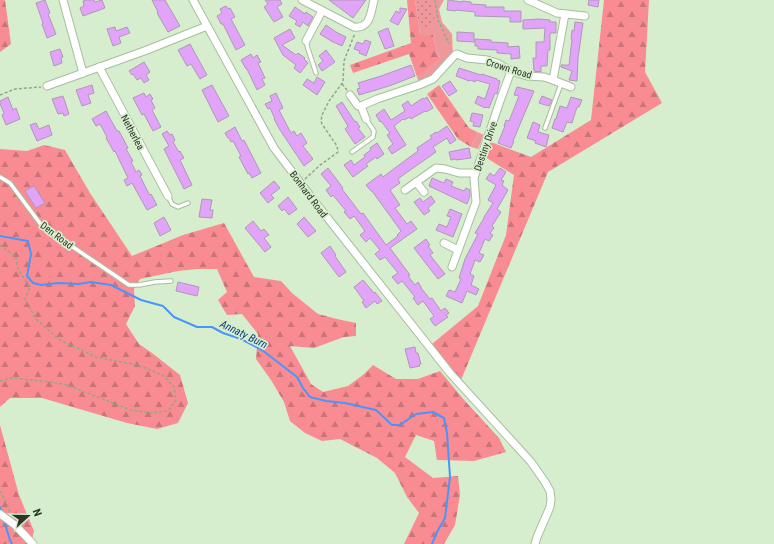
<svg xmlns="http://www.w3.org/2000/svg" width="774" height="544" viewBox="0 0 774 544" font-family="'Roboto Condensed',sans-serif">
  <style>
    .grass { fill: #ef989c }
    .forest { fill: url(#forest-firs) }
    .park { fill: url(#park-dots) }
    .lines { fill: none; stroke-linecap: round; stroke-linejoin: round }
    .stream { stroke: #4a95f9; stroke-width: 2 }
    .building { fill: #e1a4f9; stroke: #ae98b7 }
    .service-casing { stroke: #a7be9e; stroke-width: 5.5 }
    .minor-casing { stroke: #a7be9e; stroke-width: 9 }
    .path { stroke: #93a58c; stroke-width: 1.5; stroke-dasharray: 3 2; stroke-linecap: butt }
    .service { stroke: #fff; stroke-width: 3.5 }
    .minor { stroke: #fff; stroke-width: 7 }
    .labels { text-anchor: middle; stroke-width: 3.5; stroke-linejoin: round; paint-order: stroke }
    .street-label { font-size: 10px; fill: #2c3528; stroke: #d6eecd }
    .water-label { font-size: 11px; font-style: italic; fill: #0b3f7d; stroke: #d6eecd }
  </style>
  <defs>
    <pattern id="forest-firs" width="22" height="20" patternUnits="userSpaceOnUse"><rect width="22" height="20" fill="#f98c93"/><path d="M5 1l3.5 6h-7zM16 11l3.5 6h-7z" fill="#ca7378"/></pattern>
    <pattern id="park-dots" width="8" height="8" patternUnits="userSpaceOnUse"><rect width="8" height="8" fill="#ef989c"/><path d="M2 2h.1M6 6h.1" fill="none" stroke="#c27d7f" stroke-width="1.8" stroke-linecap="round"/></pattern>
  </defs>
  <rect width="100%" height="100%" fill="#d6eecd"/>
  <g class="grass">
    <path d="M415 0H444L439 9 442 22 452 34 453 54 431 75 419 82 417 77 440 57 437 52 433 35H420Z"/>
    <path d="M477 132 484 135 478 149 471 147Z"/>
  </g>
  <g class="forest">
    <path d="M0 0H5L11 44 0 52Z"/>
    <path d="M407 0H415L420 35H433L437 52 440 58 417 77 409 54 353 73 350 65 411 43Z"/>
    <path d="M604 0H649L645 72 662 103 548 172 461 380 432 344 478 306 506 235 514 175 485 157 491 142 531 157 591 120Z"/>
    <path d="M439 85 469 128 477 132 471 147 458 139 427 94Z"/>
    <path d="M44 145 65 150 90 193 132 256 183 235 224 223 254 277 281 281 292 293 318 314 337 319 356 323V336L344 337 314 348 290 346 311 384 323 392 348 386 363 375 373 365 396 379H418L440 371 465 401 499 438 506 452 474 461 437 460 434 441 416 435 405 457 433 478 458 476 460 495 455 525 444 544H404L419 513 407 497 395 473 377 458 340 439 322 441 305 433 290 421 284 402 271 380 256 359 258 334 242 314 227 315 218 300 227 292 217 269H197L178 271 140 279 134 289 135 306 126 324 139 344 152 353 180 375 188 403 178 423 157 429 127 423 42 398H10L0 407V149L27 151Z"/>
    <path d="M0 425 19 495 34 531 31 544H0Z"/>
  </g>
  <path class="park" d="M431 0 435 23 428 27 419 28 416 2Z"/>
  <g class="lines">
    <g class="stream">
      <path d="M0 236 28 241 31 254 27 276 33 283 41 285 58 283 79 284 91 282 111 285 141 300 163 306 174 317 197 327H212L223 333 241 339 262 350 297 377 303 388 310 397 326 401 345 403 376 410 392 425H400L416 414 433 412 444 418 447 433 450 477 445 518 437 532 432 544"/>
      <path d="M0 507 2 512"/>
      <path d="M4 521 10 540 12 544"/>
    </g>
  </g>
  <g class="building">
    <path d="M45 0 50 13 48 14 56 34 47 38 42 24 43 23 36 3Z"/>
    <path d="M86 0H94L95 2 102 0 105 8 83 16 80 8 84 6 83 1Z"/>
    <path d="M152 0H165L180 26 168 32 157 13 158 12Z"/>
    <path d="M265 0H280L282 4 277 7 283 17 274 22 264 7 268 4Z"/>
    <path d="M329 0H366L353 18Z"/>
    <path d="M448 0 462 2V1L471 2V4L486 5 485 7H504V11H521V22H510V17L475 16V12L456 10V11L447 10Z"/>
    <path d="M589 0H599L598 7 588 5Z"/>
    <path d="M226 6 228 9 230 8 235 17 231 19 245 45 236 50 223 24H221L217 16 222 13 220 9Z"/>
    <path d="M295 7 305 14 306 12 313 17 308 26 303 22 300 27 295 24 297 21 289 16Z"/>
    <path d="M400 8 407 9 398 25 390 21 396 11 400 13Z"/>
    <path d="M539 19 550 20V22H556V33H550V50H548L547 66H541V72L534 71 533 58H536V42H544L545 28 523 29V20Z"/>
    <path d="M575 22 583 23 578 58 577 81 569 80 572 71 561 67V65H569L572 39H571L572 30 574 31Z"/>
    <path d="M326 25 336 32 346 37 342 46 331 41 320 34Z"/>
    <path d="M115 27 116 31 127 27 130 33 119 37 121 43 113 46 107 29Z"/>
    <path d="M388 28 394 46 385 49 378 32Z"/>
    <path d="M290 29 295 38 282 45 296 55 298 53 305 58 304 59 308 63 300 73 294 68 296 65 283 55 274 38Z"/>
    <path d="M457 32 474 33V42L457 41Z"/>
    <path d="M475 39 491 40V42L508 43V47L519 46 520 58 511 59V54L497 53V50L478 49V46H475Z"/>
    <path d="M365 40 371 42 366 56 359 53 360 51 354 49 357 42 363 44Z"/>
    <path d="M190 44 207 75 200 79 191 64 187 66 178 50Z"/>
    <path d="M60 49 63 57 61 58 62 63 54 66 50 52Z"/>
    <path d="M326 50 335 62 322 71 318 65 323 61 319 56Z"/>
    <path d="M251 54 253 58 257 55 261 62 258 63 265 78 262 79 265 85 257 90 247 69H246L241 60Z"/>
    <path d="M144 62 150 72 146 75 149 80 144 83 141 78 137 80 133 74 132 75 129 71Z"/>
    <path d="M411 65 415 76 389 86 359 95 357 89 360 88 358 83 381 76Z"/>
    <path d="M459 68 481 75 482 74 497 79V80L500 81 497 94 495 93 489 108 485 107V108L475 103 478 96 485 99 490 84 476 80 475 82 470 80 469 81 456 76Z"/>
    <path d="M317 77 325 82 317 95 303 85 307 79 314 83Z"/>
    <path d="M450 81 457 91 449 96 442 86Z"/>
    <path d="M92 85 94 93 88 95 91 103 82 106 76 90Z"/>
    <path d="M212 85 229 116 218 122 202 90Z"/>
    <path d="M517 87 534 91 513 141H514L511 148 498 143 505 126H504L506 120 509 121 519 96 514 95Z"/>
    <path d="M144 93 146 97 150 94 153 99 151 100 155 108 152 110 161 127 153 131 144 114 142 115 133 98Z"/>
    <path d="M276 93 283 108 279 110 291 133 294 131 297 136 301 133 307 143 303 146 313 159 304 166 280 130 274 119H275L270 108 268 109 265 104 272 101 270 96Z"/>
    <path d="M63 96 69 114 64 116 63 113 58 114 52 99Z"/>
    <path d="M542 96 552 100 549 106 539 103Z"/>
    <path d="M8 97 13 110 16 108 20 119 6 125 2 115 4 113 0 104V101Z"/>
    <path d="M427 97 433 108 426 112 425 111 411 119 410 117 404 120 403 119 394 126 406 145 392 154 388 148 393 144 387 135 390 133 381 121 380 122 376 115 384 109 391 120 405 111 402 105 408 101 411 106 423 98 424 99Z"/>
    <path d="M571 97 582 100 579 107H577L572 123 567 122 563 132 552 128 555 119H556L560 106 567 108Z"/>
    <path d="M342 102 355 122 356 121 360 127 358 128 365 137 355 144 345 129 348 126 336 106Z"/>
    <path d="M106 111 117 131H119L128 148 126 149 133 161 131 162 136 172 139 170 142 175 140 176 148 192 150 195 151 194 157 205 147 210 132 183 127 186 124 180 128 178 115 151 114 152 106 138 107 137 100 124 96 126 92 119Z"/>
    <path d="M472 113 483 115 480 127 473 126 474 122 470 121Z"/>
    <path d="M533 122 540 125 538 132 549 135 546 147 535 143 536 141 527 138Z"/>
    <path d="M36 123 39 129 49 125 52 135 37 141 30 125Z"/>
    <path d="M447 126 456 140 450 144 447 138 433 147 436 152 406 173 398 179 400 183 390 190 400 205 395 208 407 224 411 221 417 229 390 248 410 275 408 276 415 285 418 282 421 287V288L430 299 432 298 441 311 445 308 449 313 446 315 448 317 435 326 430 319 434 316 423 301 418 305 413 298 415 297 402 281 398 284 392 277 398 273 385 257 380 260 375 254 380 250 370 238 366 242 360 235 365 231 354 216 350 219 344 212 346 211 333 195 331 197 326 190 331 186 321 174 328 168 343 188 342 189 361 214 363 213 386 245 398 236 397 235 401 231 372 191H371L366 185 381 174 383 177 403 162 418 151 417 148 432 138 430 136 436 132 437 133Z"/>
    <path d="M235 127 242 141 244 140 261 173 252 178 249 173 248 174 239 157 241 156 233 141 231 142 229 138H228L225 133Z"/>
    <path d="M167 131 170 135 172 134 175 140 173 142 179 152 180 151 184 158 180 160 192 185 184 189 164 149 169 146 162 134Z"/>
    <path d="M377 143 384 154 377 159 376 157 366 164 368 166 353 177 344 165 351 160 354 165 365 157 364 155 371 150 370 148Z"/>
    <path d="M469 148 471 158 456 160V159L451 160 449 152Z"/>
    <path d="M500 168 506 172 501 180 504 181 502 185 508 190 497 209 501 212 492 226 494 228 490 233 493 235 489 241 485 239 479 253 484 255 480 262 475 260 470 274 474 276 471 285 479 289 476 295 467 291 462 303 446 296 449 290 455 292 461 279 459 278 465 259 478 234 475 233 484 218V217L493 203 488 200 496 185 486 179 490 173 494 176Z"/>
    <path d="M432 178 444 183 446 179 453 182 451 186 464 191 466 188 470 190V196L467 204 429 186Z"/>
    <path d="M274 181 280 188 271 195 274 198 268 203 260 193Z"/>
    <path d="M34 186 45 203 36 208 25 191Z"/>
    <path d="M431 196 435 202 428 208 430 211 424 215 414 202 420 198 423 202Z"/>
    <path d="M288 197 297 209 289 215 284 209 282 211 278 206Z"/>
    <path d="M202 199 212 200 210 210H213L212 218 199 217Z"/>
    <path d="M450 209 462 214 453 237 436 230 439 224 447 227 451 217 447 216Z"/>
    <path d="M164 217 171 230 160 236 154 223Z"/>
    <path d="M304 217 316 231 308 237 297 224Z"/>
    <path d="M253 221 261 231 264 229 269 235 264 238 271 247 265 252 245 228Z"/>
    <path d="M426 239 430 245 428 246 433 253 430 255 445 274 438 279 414 248Z"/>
    <path d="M330 246 336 255 335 256 346 272 339 277 321 253Z"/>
    <path d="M363 280 374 293 375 292 382 301 377 304 375 301 366 308 362 302 364 301 354 287Z"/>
    <path d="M178 282 199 287 197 296 176 291Z"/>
    <path d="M415 347 416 353H418L421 364 419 365 420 366 410 368 405 349Z"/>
  </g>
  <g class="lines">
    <defs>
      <g id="service">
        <path d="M306 41 308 49 316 73"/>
        <path d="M545 128 561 84"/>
        <path d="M352 152 373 137 374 131 366 119"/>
        <path d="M0 177 10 183 42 226 129 285H139L155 282 171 281"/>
        <path d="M168 196 172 204 178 207 188 203"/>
      </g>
      <g id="minor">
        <path d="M63 0 83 73"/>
        <path d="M193 0 274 148 315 202 450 373 531 462 545 482 550 491 551 499 550 507 537 537 535 544"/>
        <path d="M302 0 354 27C371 29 371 11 374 0"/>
        <path d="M528 0 557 13 585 16"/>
        <path d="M565 14 553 80 571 87"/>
        <path d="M306 41 322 11"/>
        <path d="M99 67 168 196"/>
        <path d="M47 86 147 50 207 26"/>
        <path d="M350 95 358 106H361L366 119"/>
        <path d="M361 106 377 99 419 85 433 79 455 55 457 54 467 58 487 60 497 63 511 71 527 76 544 77 553 80"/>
        <path d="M416 182 424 192"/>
        <path d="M405 190 436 168 445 169 459 173H475"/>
        <path d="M444 243 458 250"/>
        <path d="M452 267 476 202 474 178 500 101 511 71"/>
        <path d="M0 514 15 525 33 544"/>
      </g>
    </defs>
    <use href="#service" class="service-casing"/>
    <use href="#minor" class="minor-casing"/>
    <g class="path">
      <path d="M435 0 438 20 449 44"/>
      <path d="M342 84 347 90"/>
      <path d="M0 95 15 89 41 87"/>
      <path d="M305 179 319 166 338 152 337 146 322 124 321 121 322 115 329 101 343 82 344 61 355 33"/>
      <path d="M0 245 16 257 18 270 30 287 25 299 36 319 60 340 96 357 137 365 163 375 174 387 176 400 168 411 151 413 131 410 64 384 41 381 11 378 0 381"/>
      <path d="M0 491 7 504 10 512"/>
    </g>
    <use href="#service" class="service"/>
    <use href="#minor" class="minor"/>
  </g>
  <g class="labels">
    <g class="street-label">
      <text transform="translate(509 68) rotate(17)" y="4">Crown Road</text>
      <text transform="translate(133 132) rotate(62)" y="4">Netherlea</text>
      <text transform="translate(485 146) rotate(-71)" y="4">Destiny Drive</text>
      <text transform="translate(309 194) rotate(53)" y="4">Bonhard Road</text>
      <text transform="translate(57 235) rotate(37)" y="4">Den Road</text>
    </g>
    <g class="water-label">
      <text transform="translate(244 334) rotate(26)" y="4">Annaty Burn</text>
    </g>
  </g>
  <g transform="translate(28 516) rotate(69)" stroke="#d6eecd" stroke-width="3" paint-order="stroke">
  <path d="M0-3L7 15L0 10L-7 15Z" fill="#2c3528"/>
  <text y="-6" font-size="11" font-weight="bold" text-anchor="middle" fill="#2c3528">N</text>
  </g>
</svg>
